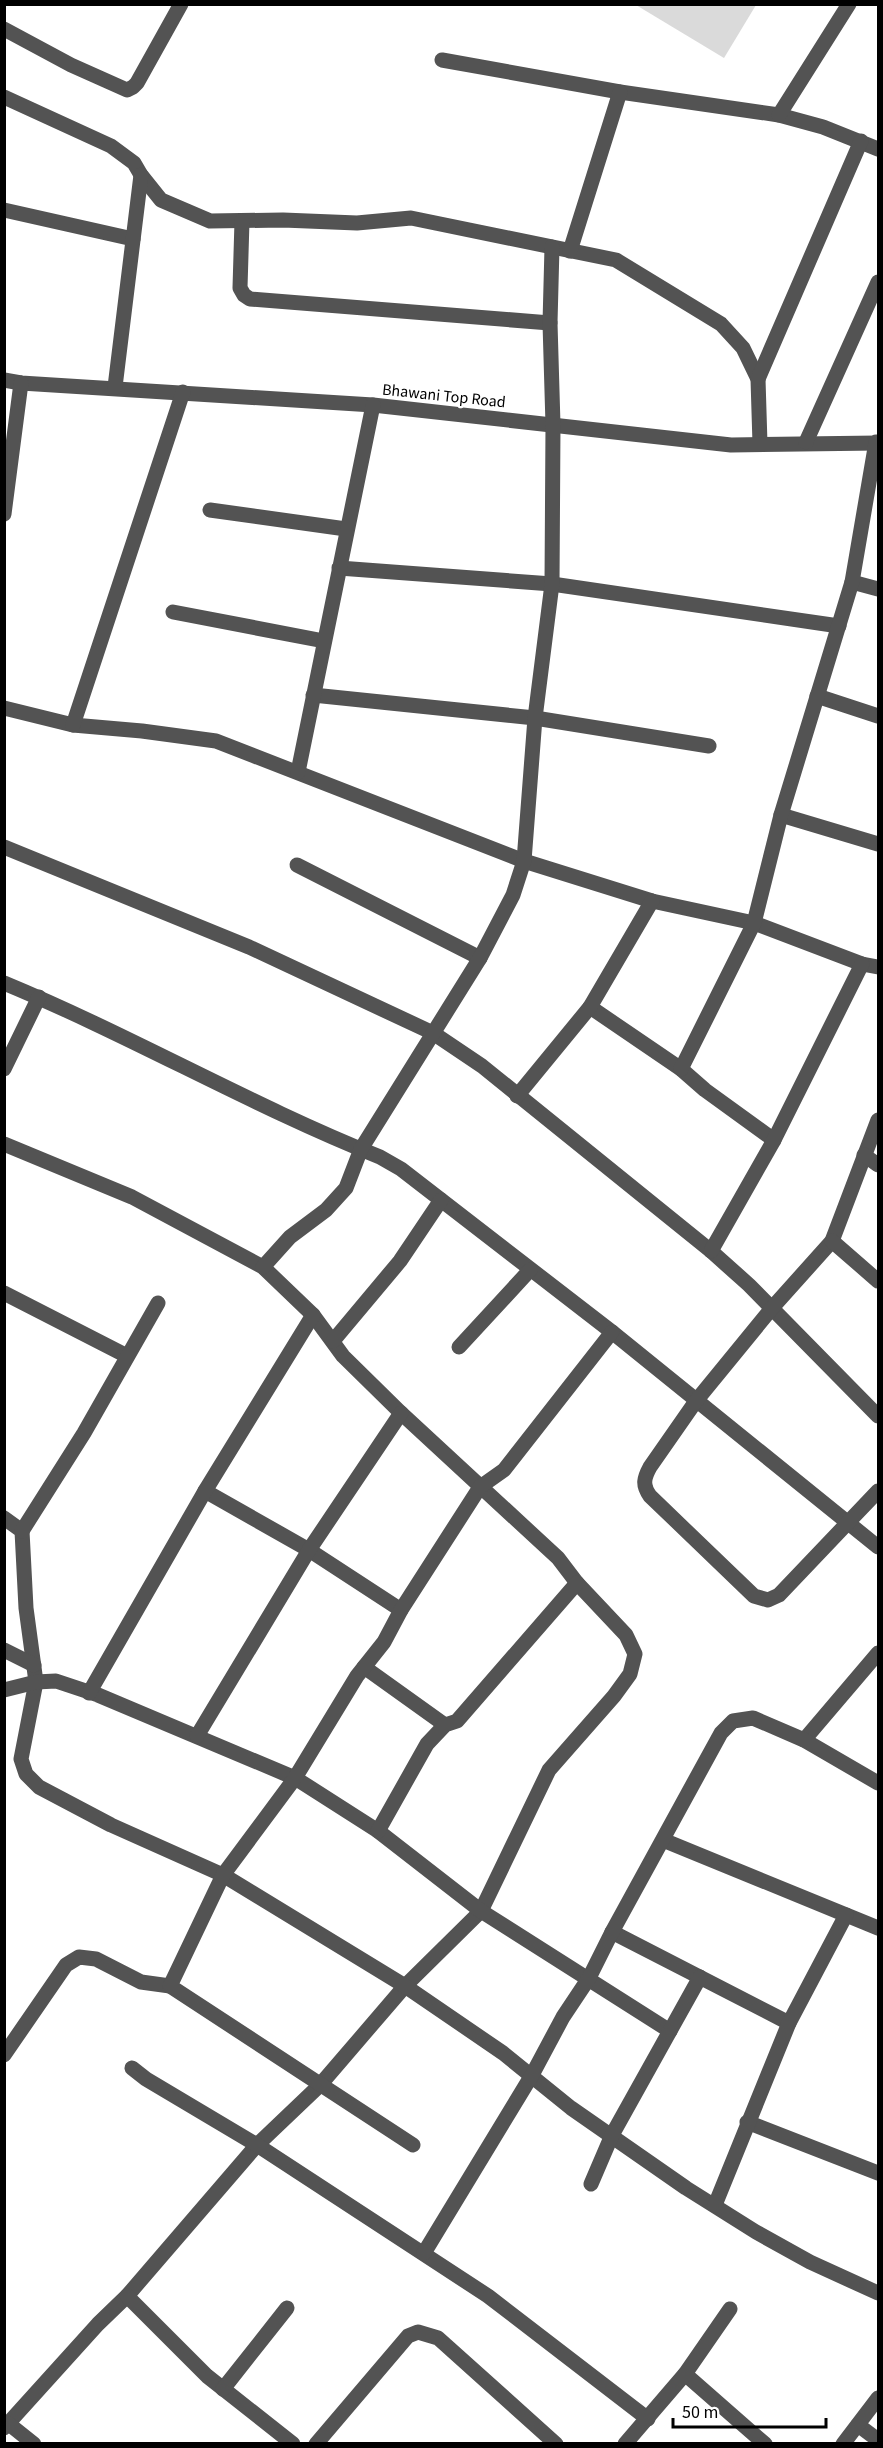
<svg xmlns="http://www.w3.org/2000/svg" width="883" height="2448" viewBox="0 0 883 2448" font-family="'Source Sans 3',sans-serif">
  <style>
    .green { fill: #dadada }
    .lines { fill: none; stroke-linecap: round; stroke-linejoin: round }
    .minor { stroke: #535353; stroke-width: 15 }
    .labels { text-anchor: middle; stroke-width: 4.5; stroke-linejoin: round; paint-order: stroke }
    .street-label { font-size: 16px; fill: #000; stroke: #fff }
  </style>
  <rect width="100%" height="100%" fill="#fff"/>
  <path class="green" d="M636 5 756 4V5L724 58Z"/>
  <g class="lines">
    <g class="minor">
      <path d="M4 29 71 65 127 90 133 87 137 83 181 4"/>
      <path d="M442 60 620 92 779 115 823 127 878 149"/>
      <path d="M4 97 111 146 134 163 141 175 161 200 210 221 283 220 357 223 411 218 616 260 721 324 743 348 758 379 760 444"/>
      <path d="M779 115 849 4"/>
      <path d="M4 210 133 239"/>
      <path d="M242 221 240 288 244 295 250 299 550 323"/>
      <path d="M570 251 620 92"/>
      <path d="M758 379 861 141"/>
      <path d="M4 380 21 383 373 405 731 445 878 443"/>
      <path d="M115 387 141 175"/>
      <path d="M806 442 878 282"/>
      <path d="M210 510 346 529"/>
      <path d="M4 514 21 383"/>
      <path d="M339 568 552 584 839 626"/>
      <path d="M852 582 878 589"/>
      <path d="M173 612 324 641"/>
      <path d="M313 695 535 718 709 746"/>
      <path d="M817 696 878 716"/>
      <path d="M4 708 73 725 142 731 216 741 524 861 652 901 754 923 862 964 878 967"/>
      <path d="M73 725 183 392"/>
      <path d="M298 772 373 405"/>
      <path d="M781 815 878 844"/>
      <path d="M4 847 249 947 433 1033 482 1066 711 1251 749 1285 878 1416"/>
      <path d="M297 865 480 958"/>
      <path d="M4 983C132 1036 252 1106 380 1157L401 1169 612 1332 878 1547"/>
      <path d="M590 1007 681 1069 705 1090 774 1140"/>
      <path d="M4 1069 39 997"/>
      <path d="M681 1069 754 923 781 815 852 582 876 442"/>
      <path d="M517 1096 590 1007 652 901"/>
      <path d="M878 1120 832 1241 772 1308 696 1401 650 1467C644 1478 642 1485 650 1496L754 1596 768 1600 779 1595 878 1491"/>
      <path d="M4 1144 132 1197 263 1267 313 1315 343 1356 401 1413 558 1558 577 1583 626 1635 635 1654 630 1674 614 1696 549 1770 481 1911 405 1986 320 2085 257 2145 127 2296 98 2324 4 2428"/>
      <path d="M864 1155 878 1165"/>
      <path d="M832 1241 878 1281"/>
      <path d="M711 1251 774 1140 862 964"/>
      <path d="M263 1267 290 1237 326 1210 346 1188 361 1149 480 958 513 895 524 861 535 718 552 584 553 425 550 323 552 247"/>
      <path d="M4 1293 127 1356"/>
      <path d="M333 1341 400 1261 441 1200"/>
      <path d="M459 1347 530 1270"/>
      <path d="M205 1491 309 1550 401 1610"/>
      <path d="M4 1518 22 1531 26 1608 36 1682 21 1759 26 1774 39 1787 111 1825 223 1875 405 1986 503 2053 571 2108 686 2188 756 2232 810 2262 878 2293"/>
      <path d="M22 1531 84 1433 158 1303"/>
      <path d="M4 1650 34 1665"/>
      <path d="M364 1667 445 1725"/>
      <path d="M4 1690 36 1682 56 1681 98 1695 295 1778 378 1831 481 1911 670 2031"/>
      <path d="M89 1693 205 1491 313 1315"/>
      <path d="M197 1736 309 1550 401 1413"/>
      <path d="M804 1740 878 1653"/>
      <path d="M378 1831 427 1744 445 1725 457 1721 577 1583"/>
      <path d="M663 1840 878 1928"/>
      <path d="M612 1932 789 2023"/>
      <path d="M4 2055 66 1965 79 1957 96 1959 141 1982 170 1986"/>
      <path d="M132 2068 146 2079 257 2145 488 2296 648 2419"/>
      <path d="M747 2122 878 2173"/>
      <path d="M413 2145 170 1986 223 1875 295 1778 357 1676 384 1642 401 1610 480 1487 504 1470 612 1332"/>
      <path d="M591 2184 612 2135 700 1977"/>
      <path d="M715 2205 789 2023 846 1915"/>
      <path d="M424 2253 532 2075 563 2017 589 1978 612 1932 721 1733 733 1721 753 1718 804 1740 878 1783"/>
      <path d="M127 2296 207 2376 293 2444"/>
      <path d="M685 2374 765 2444"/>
      <path d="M223 2389 287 2308"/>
      <path d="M9 2424 34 2444"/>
      <path d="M858 2425 878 2440"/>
      <path d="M316 2444 408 2336 418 2332 438 2338 556 2444"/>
      <path d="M625 2444 685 2374 730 2309"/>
      <path d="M843 2444 878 2398"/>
    </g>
  </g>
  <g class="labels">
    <g class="street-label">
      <text transform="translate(444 395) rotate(6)" y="6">Bhawani Top Road</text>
    </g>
  </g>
  <rect width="883" height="2448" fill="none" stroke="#000000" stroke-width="12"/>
  <path d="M673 2418v9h153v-9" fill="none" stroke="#000000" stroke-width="3"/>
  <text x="682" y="2418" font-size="18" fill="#000000" stroke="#ffffff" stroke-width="4.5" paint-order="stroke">50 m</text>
</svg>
